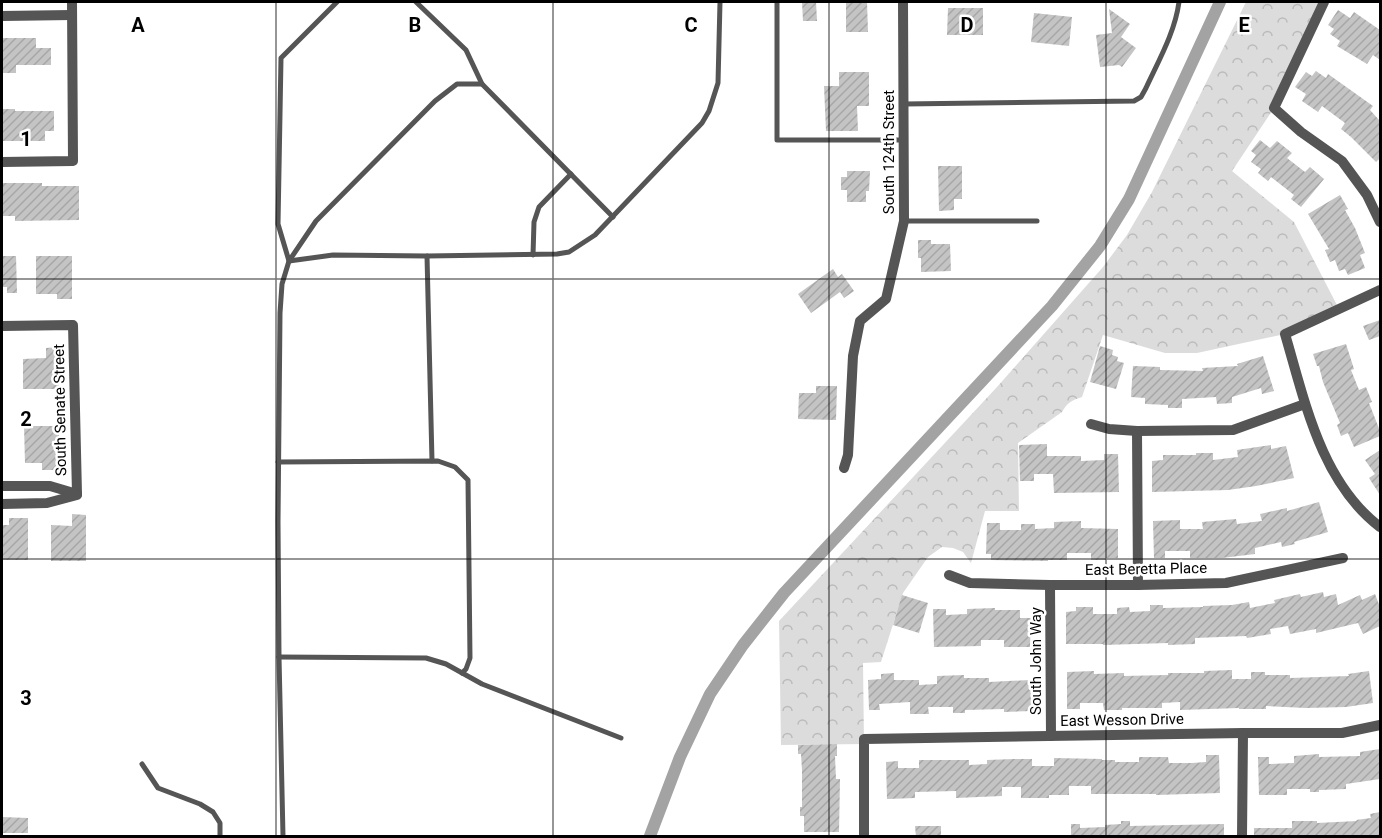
<svg xmlns="http://www.w3.org/2000/svg" width="1382" height="838" viewBox="0 0 1382 838" font-family="Roboto,sans-serif">
  <style>
    .park { fill: url(#park-crowns) }
    .lines { fill: none; stroke-linecap: round; stroke-linejoin: round }
    .canal { stroke: #a3a3a3; stroke-width: 12 }
    .building { fill: url(#building-hatch) }
    .lane { stroke: #555; stroke-width: 5 }
    .street { stroke: #555; stroke-width: 10 }
    .grid { fill: none; stroke: #000; stroke-width: 1.5; stroke-opacity: 0.55 }
    .labels { text-anchor: middle; stroke-width: 5; stroke-linejoin: round; paint-order: stroke }
    .street-label { font-size: 15px; fill: #000; stroke: #fff }
    .grid-label { font-size: 20px; text-anchor: middle; font-weight: bold; fill: #000; stroke: #fff; stroke-width: 5; stroke-linejoin: round; paint-order: stroke }
  </style>
  <defs>
    <pattern id="park-crowns" width="20" height="18" patternUnits="userSpaceOnUse" patternTransform="scale(1.5)"><rect width="20" height="18" fill="#dcdcdc"/><path d="M2 6a3 3 0 1 1 6 0M12 15a3 3 0 1 1 6 0" fill="none" stroke="#bbb"/></pattern>
    <pattern id="building-hatch" width="6" height="6" patternUnits="userSpaceOnUse" patternTransform="scale(1.5)"><rect width="6" height="6" fill="#c4c4c4"/><path d="M-1 1l2-2M0 6l6-6M5 7l2-2" fill="none" stroke="#a7a7a7"/></pattern>
  </defs>
  <rect width="100%" height="100%" fill="#fff"/>
  <path class="park" d="M1246 2H1324L1274 108 1232 171 1294 222 1339 309 1285 334 1197 353H1165L1103 335 1082 397C1072 400 1067 403 1062 412L1018 443 1019 511H985L971 563 963 552 953 548 942 547 928 557 903 593 881 662 863 663 864 744 781 745 779 621 997 387 1103 267 1127 235 1152 192Z"/>
  <g class="lines">
    <path class="canal" d="M650 836 680 757 710 694 743 645 784 593 1052 306 1100 246 1129 199 1220 2"/>
  </g>
  <g class="building">
    <path d="M802 2H816L817 21H803Z"/>
    <path d="M846 2H867L868 32H846Z"/>
    <path d="M948 8H983V35H947Z"/>
    <path d="M1109 9 1130 24 1121 37 1136 48 1122 67 1119 65 1100 67 1096 35 1112 33Z"/>
    <path d="M1338 10 1350 18 1354 12 1380 30V60L1373 55 1367 64 1337 46 1340 41 1330 34 1334 29 1328 25Z"/>
    <path d="M1034 13 1072 17 1069 46 1031 42Z"/>
    <path d="M2 38H36V48H51V65H16V73H2Z"/>
    <path d="M1316 71 1326 78 1328 74 1373 106 1370 110 1380 121V158L1376 162 1351 137 1341 129 1345 123 1322 106 1318 112 1302 101 1306 94 1295 87 1306 72 1312 76Z"/>
    <path d="M839 72H869V106H857L858 131H826L824 86H839Z"/>
    <path d="M2 109H15V111H54V131H45V141H2Z"/>
    <path d="M1260 140 1270 148 1277 141 1292 153 1287 158 1305 172 1310 167 1324 179 1301 207 1291 199 1294 195 1271 177 1268 181 1258 173 1261 169 1251 162 1256 155 1251 151Z"/>
    <path d="M938 166H962V199H954V210L939 211Z"/>
    <path d="M847 171H870L869 191H866V202H847V190H841V177H847Z"/>
    <path d="M2 183H42V186H79V220L15 221V216H2Z"/>
    <path d="M1340 195 1348 209 1345 210 1355 228 1365 253 1360 255 1365 268 1348 275 1345 269 1339 271 1335 260 1330 262 1325 250 1329 249 1308 214Z"/>
    <path d="M918 240H931V244H950L951 271 921 272V258H918Z"/>
    <path d="M2 256H16L17 293H7V287H2Z"/>
    <path d="M36 256H72V299H57V294H36Z"/>
    <path d="M833 269 838 277 842 274 854 291 844 298 840 292 811 313 798 294Z"/>
    <path d="M1380 320V336L1369 340 1363 326Z"/>
    <path d="M1346 344 1354 369 1351 370 1359 390 1366 387 1372 402 1369 403 1380 431V436L1354 447 1348 433 1341 436 1337 425 1340 423 1323 382 1319 366H1317L1313 354Z"/>
    <path d="M1100 346 1113 350 1112 355 1118 357 1117 361 1124 363 1116 389 1090 382Z"/>
    <path d="M58 347 59 389H23V359L46 358V348Z"/>
    <path d="M1263 356 1274 391 1262 394 1261 388 1232 397V403L1217 404 1216 397 1182 399V408H1168V405L1145 404V398L1131 397 1133 366 1160 367V370L1203 371 1202 368 1238 366 1237 364Z"/>
    <path d="M816 386H837L836 420 798 419 799 393H816Z"/>
    <path d="M24 426H59V470H42V463H25Z"/>
    <path d="M1047 444V456H1081V461L1104 460V454H1118L1119 492 1054 493 1053 474H1034V481H1020L1019 445Z"/>
    <path d="M1271 445V449L1286 446 1294 478 1256 486 1228 490 1152 492V461L1163 460V455H1196V453H1213V460L1238 457 1237 450Z"/>
    <path d="M1380 450V495L1369 478 1375 474 1365 460Z"/>
    <path d="M1319 502 1328 532 1294 542 1295 544 1282 547 1281 542 1255 548V554L1222 558H1190V551H1165V558H1154L1153 521 1180 520V529H1203L1202 522 1236 519 1237 524 1262 521 1260 514 1287 508V511Z"/>
    <path d="M72 514 86 515V561H51V525L72 526Z"/>
    <path d="M9 518H28V560H2V525H9Z"/>
    <path d="M1081 521V528L1118 529V558H1106V560H1091V553H1067V560H1048V561L991 560V554H986L987 523H1000V530H1021V524H1035V529L1054 528V522Z"/>
    <path d="M1323 592 1324 597 1336 594 1338 605 1360 595 1362 600 1375 594 1380 607V626L1363 634 1358 623 1316 633V629L1290 634 1288 626 1270 629 1271 634 1247 638 1246 636 1195 638V644L1168 645V643L1103 645V644H1066V612L1076 611V607H1093V614H1117V608L1129 607 1130 612 1150 611V605H1163V608L1203 607V606L1232 605 1249 602 1250 608 1275 603 1274 600 1300 594 1301 597Z"/>
    <path d="M902 595 928 603 919 633 893 625Z"/>
    <path d="M995 608V610H1020V618H1031L1030 647H1004V640H981V646L934 647 933 609H946V615L967 614V609Z"/>
    <path d="M1232 670V679H1251V672H1265V675H1290V678L1349 676 1348 674 1369 671 1373 703 1346 707 1306 708 1266 706V709H1239V708L1180 710V702L1162 703V708H1122V710H1104L1103 703H1080V709H1067V672L1094 671V674L1124 673V676L1168 675V673H1204V671Z"/>
    <path d="M894 673V680H919V685L937 684V676L964 675V678H989V682L1030 680 1032 711 1004 712V709L965 710V713H953V707H928L929 714H910V702L879 704 880 710H869L868 680 881 679V674Z"/>
    <path d="M837 744V756H835L836 779H840L839 832H804V816H800V807H802V770L801 754H798V745Z"/>
    <path d="M1380 749V779L1346 784V789L1319 790V792H1310V789H1287V795H1259L1258 757H1269V764L1294 763V756L1319 754V757L1360 756V752Z"/>
    <path d="M1206 755H1219L1220 793 1156 795V794H1091V786H1069V795H1049V798H1021V787H1002V796L956 798V791L915 792V798L887 799 886 762 898 761V768H919V760H969V765L987 764V760L1014 759H1032V766H1054V758L1102 759V760H1115V762H1139V757H1168L1169 763H1192L1206 762Z"/>
    <path d="M1380 812V837H1254V828H1292V821H1317V823L1357 821 1356 820 1371 818 1370 814Z"/>
    <path d="M2 817 28 818V833H2Z"/>
    <path d="M1121 821H1130V826L1224 824V837H1071V824H1080V828L1105 827V825L1121 824Z"/>
    <path d="M915 826H941V837H916Z"/>
  </g>
  <g class="lines">
    <g class="lane">
      <path d="M337 2 281 58 278 224 289 261 333 255 427 256 557 254 569 252 595 235 702 123 709 111 718 83 720 2"/>
      <path d="M416 2 466 50 482 84"/>
      <path d="M777 2V140H904"/>
      <path d="M904 104 1134 101 1141 97 1146 88C1159 60 1175 32 1179 2"/>
      <path d="M904 221H1037"/>
      <path d="M533 255 534 222 539 207 571 174"/>
      <path d="M427 256 432 461"/>
      <path d="M278 462 438 461 455 467 468 480 470 658 466 669 462 673"/>
      <path d="M279 657 426 658 446 664 482 684 621 738"/>
      <path d="M142 764 158 788 200 804 213 812 220 823V836"/>
      <path d="M283 836 279 657 278 522 280 313 282 284 289 261 316 221 435 101 457 84H482L613 217"/>
    </g>
    <g class="street">
      <path d="M1324 2 1274 108 1301 132 1342 161 1367 195 1380 222"/>
      <path d="M2 16 72 15"/>
      <path d="M2 162 73 161 72 2"/>
      <path d="M1380 290 1285 334C1305 402 1321 482 1380 527"/>
      <path d="M2 326 73 325 77 494"/>
      <path d="M1091 424 1109 429 1137 431 1233 430 1305 404"/>
      <path d="M1137 431 1138 585"/>
      <path d="M844 468 848 455 853 356 860 321 886 299 904 221 903 2"/>
      <path d="M2 486H50L77 494"/>
      <path d="M2 504 47 503 77 495"/>
      <path d="M949 575 970 583 1050 585H1138L1226 583 1343 558"/>
      <path d="M1050 585 1051 736"/>
      <path d="M864 836V739L1243 733H1342L1380 725"/>
      <path d="M1242 836 1243 733"/>
    </g>
  </g>
  <path class="grid" d="M276 2V836M553 2V836M829 2V836M1106 2V836M2 279H1380M2 559H1380"/>
  <g class="labels">
    <g class="street-label">
      <text transform="translate(889 152) rotate(-90)" y="5">South 124th Street</text>
      <text transform="translate(60 410) rotate(-91)" y="5">South Senate Street</text>
      <text transform="translate(1146 569) rotate(-1)" y="5">East Beretta Place</text>
      <text transform="translate(1036 661) rotate(-90)" y="5">South John Way</text>
      <text transform="translate(1122 720) rotate(-1)" y="5">East Wesson Drive</text>
    </g>
  </g>
  <g class="grid-label">
    <text x="138" y="32">A</text>
    <text x="415" y="32">B</text>
    <text x="691" y="32">C</text>
    <text x="967" y="32">D</text>
    <text x="1244" y="32">E</text>
    <text x="26" y="146">1</text>
    <text x="26" y="426">2</text>
    <text x="26" y="705">3</text>
  </g>
  <rect width="1382" height="838" fill="none" stroke="#000000" stroke-width="6"/>
</svg>
